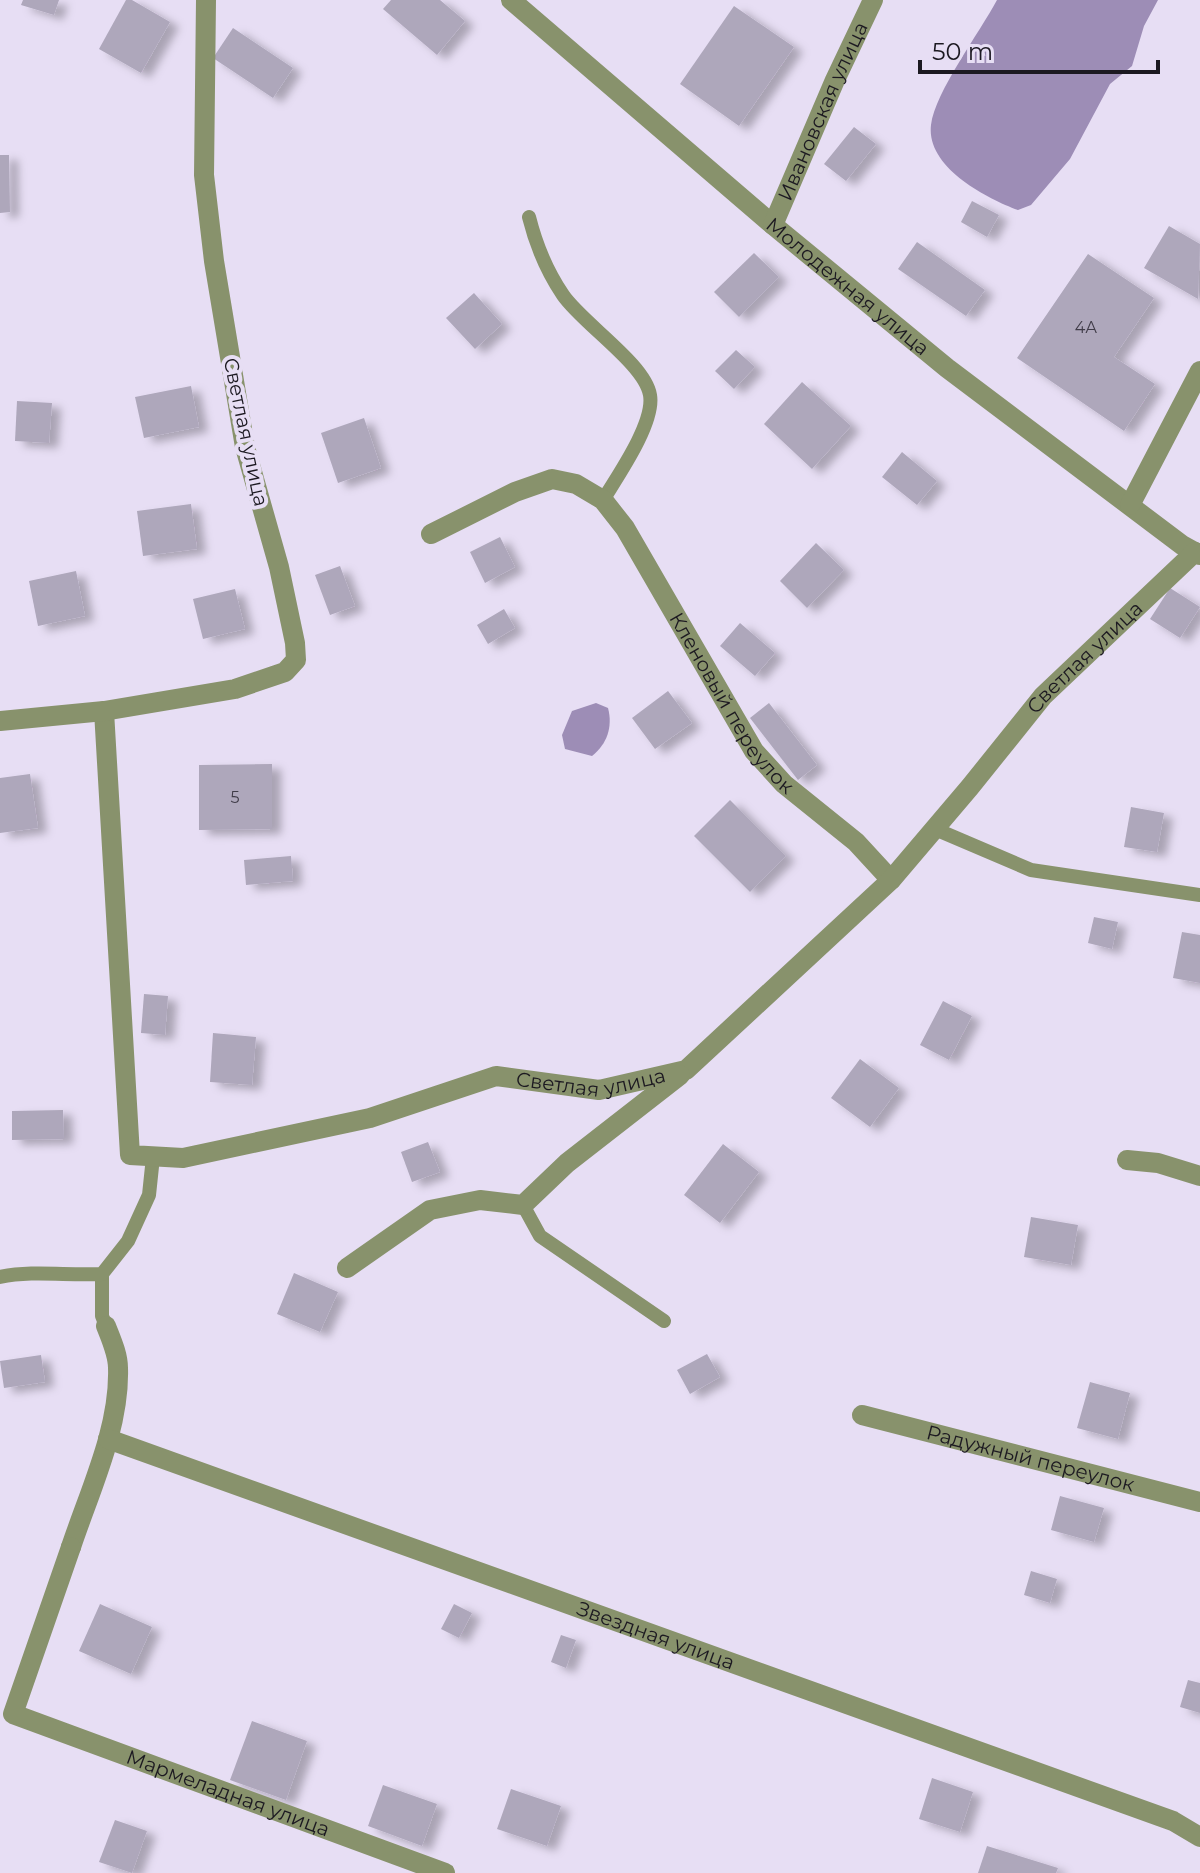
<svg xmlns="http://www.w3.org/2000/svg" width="1200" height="1873" viewBox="0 0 1200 1873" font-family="Montserrat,sans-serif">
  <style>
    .water { fill: #9d8db6 }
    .building { fill: #aea7bb; filter: url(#shadow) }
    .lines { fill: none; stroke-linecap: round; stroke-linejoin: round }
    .service { stroke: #88926c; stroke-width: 14 }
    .pedestrian { stroke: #88926c; stroke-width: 20 }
    .minor { stroke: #88926c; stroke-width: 20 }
    .labels { text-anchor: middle; stroke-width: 8; stroke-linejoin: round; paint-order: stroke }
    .number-label { font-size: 16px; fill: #403c48 }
    .street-label { font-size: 20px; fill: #1c1921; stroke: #e7def4 }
  </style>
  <defs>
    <filter id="shadow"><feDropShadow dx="9" dy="5" stdDeviation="4" flood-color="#0004"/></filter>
  </defs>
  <rect width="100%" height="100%" fill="#e7def4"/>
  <g class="water">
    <path d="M997 0H1158L1144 26 1132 66 1110 84 1070 159 1031 205 1018 210C986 198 926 167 931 125 935 92 980 32 997 0Z"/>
    <path d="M596 703 608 708C613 727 607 744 592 756L565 749 562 735 572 711Z"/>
  </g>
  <g class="building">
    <path d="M23 0H59L54 15 21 5Z"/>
    <path d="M126 0H132L170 22 141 73 99 49Z"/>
    <path d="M391 0H440L465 21 437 55 383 9Z"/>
    <path d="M734 6 794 47 739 126 680 84Z"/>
    <path d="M233 28 293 68 273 98 213 58Z"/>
    <path d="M854 127 876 144 846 181 824 164Z"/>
    <path d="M0 155H9L10 212 0 213Z"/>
    <path d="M972 201 999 215 987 237 961 222Z"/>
    <path d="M1169 226 1200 244 1198 299 1144 268Z"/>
    <path d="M917 242 985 290 966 316 898 269Z"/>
    <path d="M754 253 779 277 739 317 714 292Z"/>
    <path d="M1088 254 1154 298 1114 357 1155 384 1124 431 1017 358Z"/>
    <path d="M474 293 502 324 475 349 446 318Z"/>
    <path d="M736 350 755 367 734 389 715 371Z"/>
    <path d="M802 382 851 426 812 469 764 424Z"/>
    <path d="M191 386 199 427 144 438 135 397Z"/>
    <path d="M17 401 52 403 49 443 15 441Z"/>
    <path d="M364 418 381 468 338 483 321 433Z"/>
    <path d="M902 452 937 481 917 505 882 477Z"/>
    <path d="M191 504 197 549 143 556 137 511Z"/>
    <path d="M500 537 515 567 485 583 470 552Z"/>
    <path d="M816 543 844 570 807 608 780 581Z"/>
    <path d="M340 566 355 606 330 615 315 575Z"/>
    <path d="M76 571 85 616 38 626 29 581Z"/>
    <path d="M1170 588 1200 607 1180 638 1150 619Z"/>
    <path d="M235 589 245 629 203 639 193 599Z"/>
    <path d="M504 609 515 628 488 644 477 625Z"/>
    <path d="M740 623 775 653 755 676 720 646Z"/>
    <path d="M668 691 692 723 655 749 632 718Z"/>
    <path d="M769 703 817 765 798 780 750 718Z"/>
    <path d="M272 764V829L199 830V765Z"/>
    <path d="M30 774 38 828 0 833V778Z"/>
    <path d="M730 800 786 856 750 892 694 836Z"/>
    <path d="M1131 807 1164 813 1157 852 1124 847Z"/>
    <path d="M291 856 293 881 246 885 244 860Z"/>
    <path d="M1094 917 1118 922 1112 949 1088 943Z"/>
    <path d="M1182 932 1200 935V983L1173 978Z"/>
    <path d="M144 994 168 996 165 1035 141 1033Z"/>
    <path d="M943 1001 972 1016 949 1060 920 1045Z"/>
    <path d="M213 1033 256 1037 252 1085 210 1082Z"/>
    <path d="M860 1059 899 1088 870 1127 831 1098Z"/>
    <path d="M63 1110 64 1139 12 1140V1111Z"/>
    <path d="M428 1142 440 1172 412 1182 401 1152Z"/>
    <path d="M723 1144 759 1172 720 1223 684 1195Z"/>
    <path d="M1031 1217 1078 1225 1071 1265 1024 1257Z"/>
    <path d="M294 1273 338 1292 320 1332 277 1314Z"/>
    <path d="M707 1354 720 1377 690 1394 677 1370Z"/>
    <path d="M41 1355 45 1382 4 1388 0 1361Z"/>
    <path d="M1090 1382 1130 1393 1118 1439 1077 1428Z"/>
    <path d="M1060 1496 1104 1508 1094 1542 1051 1530Z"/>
    <path d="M1031 1571 1057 1579 1050 1603 1024 1595Z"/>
    <path d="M100 1604 152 1627 131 1674 79 1651Z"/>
    <path d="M454 1604 472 1613 459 1638 441 1629Z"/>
    <path d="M561 1635 576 1640 566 1668 551 1662Z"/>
    <path d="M1188 1680 1200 1683V1713L1180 1707Z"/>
    <path d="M252 1721 307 1741 286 1800 230 1780Z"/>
    <path d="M932 1778 973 1792 960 1832 919 1819Z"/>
    <path d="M383 1785 437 1804 422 1846 368 1826Z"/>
    <path d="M511 1789 561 1806 547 1846 497 1829Z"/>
    <path d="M115 1820 147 1831 132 1873 99 1862Z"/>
    <path d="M987 1846 1058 1868 1056 1873H978Z"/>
  </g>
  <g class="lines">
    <g class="service">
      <path d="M529 217C536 245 546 270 563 295 582 323 645 364 650 395 655 423 617 477 603 500"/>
      <path d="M935 829 1031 870 1200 895"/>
      <path d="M523 1205 540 1236 664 1321"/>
      <path d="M102 1274V1316L106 1326"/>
      <path d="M0 1277C33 1270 68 1276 102 1274L128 1241 149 1195 153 1157"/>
    </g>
    <path class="pedestrian" d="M71 1547C90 1490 120 1428 118 1368 118 1354 111 1339 106 1326"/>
    <g class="minor">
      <path id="s1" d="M511 0 773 225 947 368 1182 545 1200 555"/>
      <path id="s2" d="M773 225 835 80 873 0"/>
      <path d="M1130 505 1200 371"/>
      <path id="s3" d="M431 534 515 492 552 479 576 484 603 500 625 528 754 751 784 784 856 842 891 880"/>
      <path id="s4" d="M104 711 130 1155 183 1158 370 1118 496 1076 599 1090 686 1070 891 880 970 787 1043 696 1195 552"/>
      <path d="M0 721 104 711 235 689 285 672 296 660 295 643 279 567 245 447 214 261 204 175 206 0"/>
      <path d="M1127 1160 1158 1163 1200 1176"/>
      <path d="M347 1268 430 1210 480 1200 523 1205 567 1163 680 1075"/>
      <path id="s5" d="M862 1415 1200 1502"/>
      <path id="s6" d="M108 1439 1173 1821 1200 1837"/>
      <path id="s7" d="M71 1547 13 1714 445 1873"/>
    </g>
  </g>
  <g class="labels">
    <g class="number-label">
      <text x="1086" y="333">4А</text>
      <text x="235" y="803">5</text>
    </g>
    <g class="street-label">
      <text dy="7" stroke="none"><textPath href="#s2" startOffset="124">Ивановская улица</textPath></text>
      <text dy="7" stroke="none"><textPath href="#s1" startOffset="442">Молодежная улица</textPath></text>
      <text transform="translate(246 432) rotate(78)" y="7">Светлая улица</text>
      <text dy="7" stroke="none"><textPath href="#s4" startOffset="1590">Светлая улица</textPath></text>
      <text dy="7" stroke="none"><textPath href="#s3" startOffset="430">Кленовый переулок</textPath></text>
      <text dy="7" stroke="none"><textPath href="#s4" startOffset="918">Светлая улица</textPath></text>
      <text dy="7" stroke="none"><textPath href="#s5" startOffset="174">Радужный переулок</textPath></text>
      <text dy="7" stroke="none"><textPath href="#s6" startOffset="582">Звездная улица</textPath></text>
      <text dy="7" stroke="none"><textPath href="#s7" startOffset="406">Мармеладная улица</textPath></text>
    </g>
  </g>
  <path d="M920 60v12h238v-12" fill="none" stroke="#1c1921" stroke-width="4"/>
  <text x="932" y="60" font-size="24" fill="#1c1921" stroke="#e7def4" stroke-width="6" paint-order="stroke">50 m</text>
</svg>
